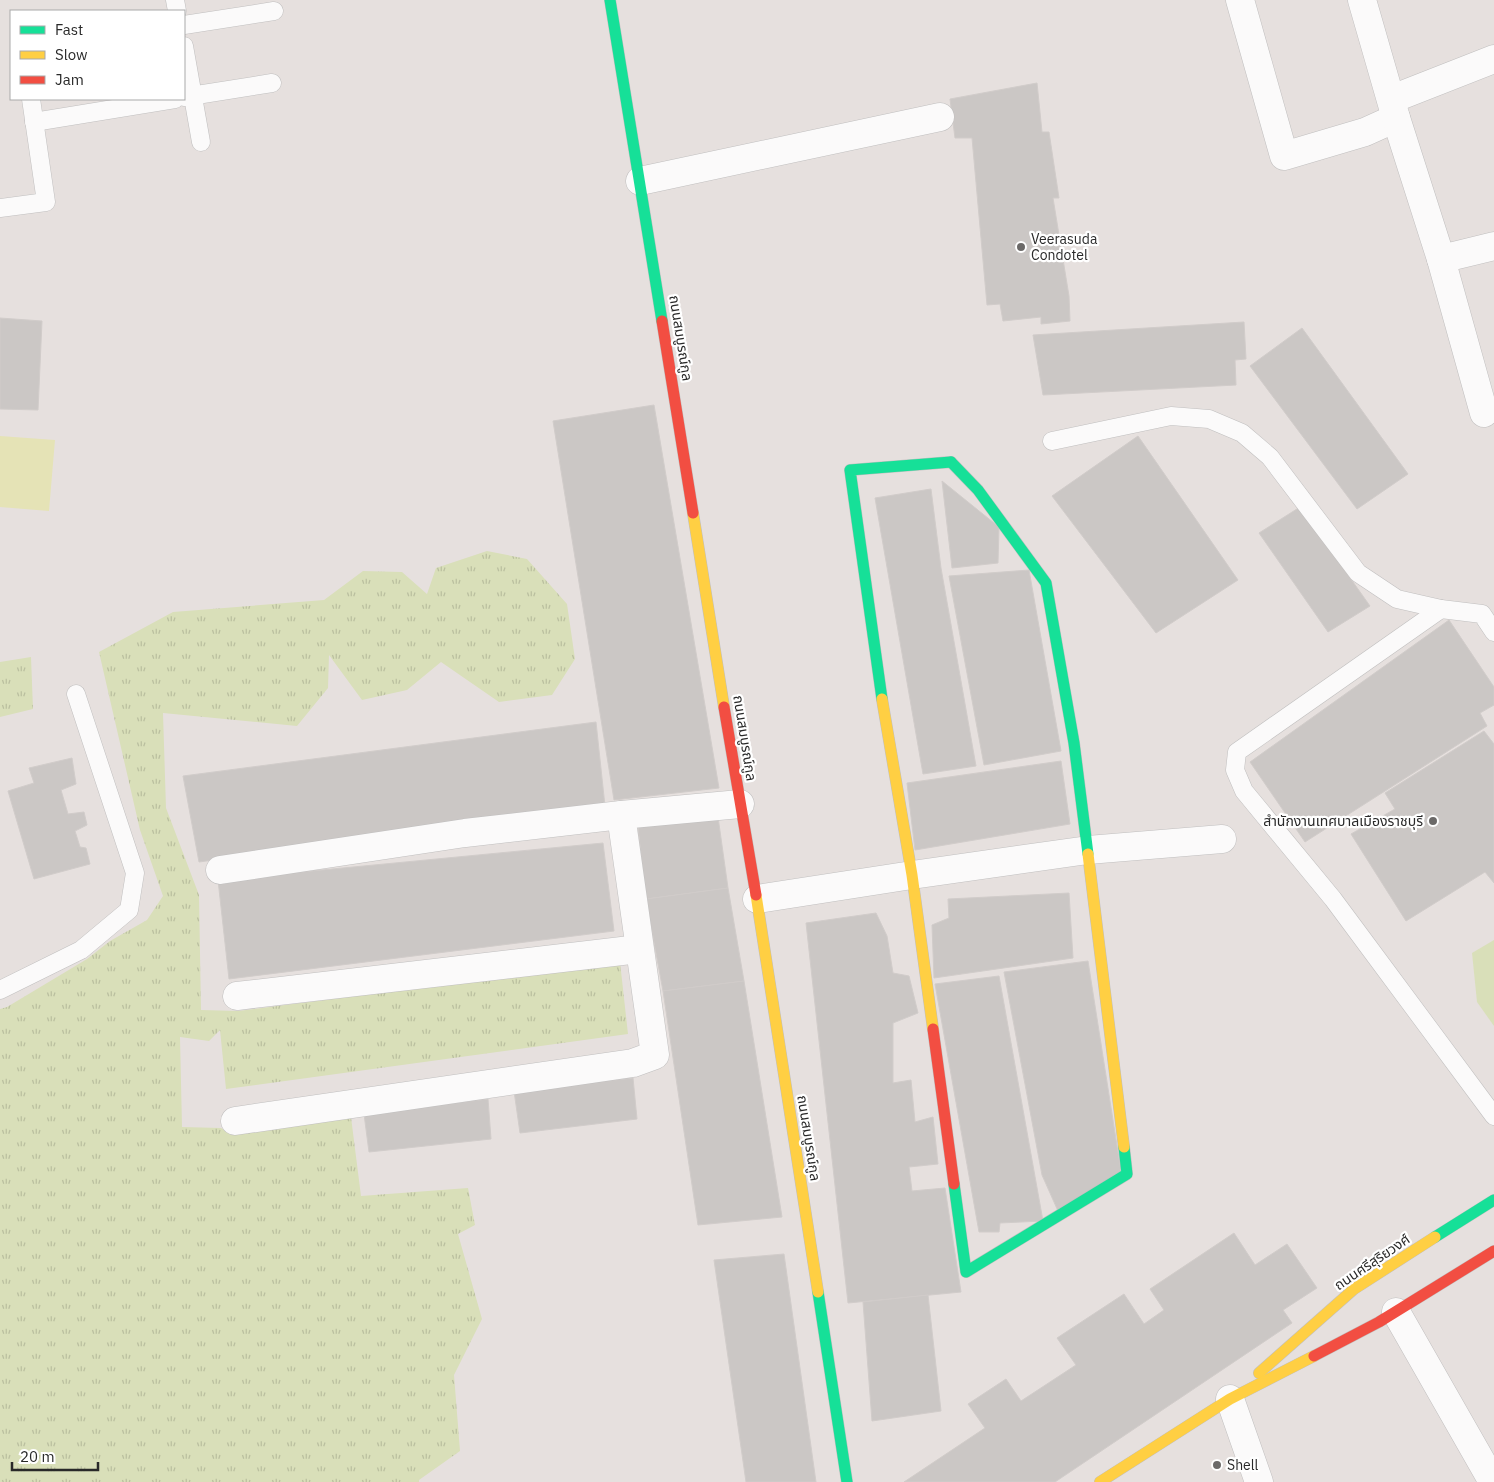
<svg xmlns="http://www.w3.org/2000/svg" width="1494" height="1482" viewBox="0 0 1494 1482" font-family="'IBM Plex Sans','Noto Sans Thai',sans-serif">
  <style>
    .grass { fill: url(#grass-tufts) }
    .park { fill: #d9dfb9 }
    .pitch { fill: #e5e3b6 }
    .building { fill: #cbc7c5; stroke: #d1ccca }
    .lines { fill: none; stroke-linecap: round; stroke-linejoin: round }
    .lane-casing { stroke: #c0bfbf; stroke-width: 19 }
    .street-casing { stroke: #c0bfbf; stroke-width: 29 }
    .fast-casing { stroke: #c0bfbf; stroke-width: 12 }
    .slow-casing { stroke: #c0bfbf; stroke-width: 12 }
    .jam-casing { stroke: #c0bfbf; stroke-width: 12 }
    .lane { stroke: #fbfafa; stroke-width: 18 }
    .street { stroke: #fbfafa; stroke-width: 28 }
    .fast { stroke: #16e098; stroke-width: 11 }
    .slow { stroke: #ffcf43; stroke-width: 11 }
    .jam { stroke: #f24e42; stroke-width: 11 }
    .poi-dot { fill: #6b6968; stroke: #fff; stroke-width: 2 }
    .labels { text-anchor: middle; stroke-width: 4.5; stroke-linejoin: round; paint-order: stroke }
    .poi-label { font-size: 14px; fill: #292929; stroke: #fff; text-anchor: start }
    .street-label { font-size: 14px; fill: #292929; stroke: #fff }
  </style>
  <defs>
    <pattern id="grass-tufts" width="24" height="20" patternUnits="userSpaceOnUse" patternTransform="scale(1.25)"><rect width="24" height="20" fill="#d9dfb9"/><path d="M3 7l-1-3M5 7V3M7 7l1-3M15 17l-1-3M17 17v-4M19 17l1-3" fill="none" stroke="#babf9f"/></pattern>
  </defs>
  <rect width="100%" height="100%" fill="#e6e0de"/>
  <g class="grass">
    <path d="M487 551 527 559 567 604 575 659 552 695 499 702 441 662 407 690 362 700 329 655 328 688 297 726 163 713 166 808 199 895 201 1010 238 1011 620 962 628 1034 226 1089 220 1030 209 1041 180 1037 182 1127 221 1128 229 1133 351 1117 361 1196 468 1188 475 1225 458 1234 482 1319 454 1375 460 1451 419 1480V1482H0V1009L7 1007 87 959 110 941 147 920 163 896 140 830 99 652 173 612 324 600 363 571 402 572 427 594 436 568Z"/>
    <path d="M31 657 33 709 0 717V662Z"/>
  </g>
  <path class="park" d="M1494 940V1026L1477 1002 1472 953Z"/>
  <path class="pitch" d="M0 436 55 440 49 511 0 507Z"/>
  <g class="building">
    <path d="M1037 83 1042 132H1049L1059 198H1053L1069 296 1070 321 1041 324V317L1003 321 1000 304 987 305 972 138H955L950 99Z"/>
    <path d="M0 318 42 321 38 410 0 409Z"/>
    <path d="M1244 322 1246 359 1235 360 1236 385 1043 395 1033 335Z"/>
    <path d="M1302 328 1408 474 1357 509 1250 366Z"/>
    <path d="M654 405 719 788 614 800 553 421Z"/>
    <path d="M1138 436 1238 580 1156 633 1052 496Z"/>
    <path d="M942 481 999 527 998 563 952 568Z"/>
    <path d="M931 489 941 568 976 766 923 774 875 498Z"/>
    <path d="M1300 507 1370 606 1328 632 1259 533Z"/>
    <path d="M1029 570 1061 751 984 765 949 576Z"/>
    <path d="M1449 620 1494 687V705L1480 713 1487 726 1305 842 1250 762Z"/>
    <path d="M596 722 605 806 199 862 183 776Z"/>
    <path d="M1484 731 1494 744V883L1485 872 1406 921 1351 834 1395 809 1385 793Z"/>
    <path d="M72 758 76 784 61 790 68 814 84 812 87 825 75 831 80 847 86 848 90 864 34 879 8 791 34 783 29 768Z"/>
    <path d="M1061 761 1070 824 915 850 907 783Z"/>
    <path d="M718 817 728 888 646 899 638 827Z"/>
    <path d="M603 843 614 931 229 979 218 880Z"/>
    <path d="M728 888 744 981 663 991 646 899Z"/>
    <path d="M1069 893 1073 958 934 978 932 925 949 918 948 899Z"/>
    <path d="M876 913 887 936 893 973 909 976 918 1013 893 1023V1083L911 1080 915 1122 933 1117 938 1164 909 1167 912 1191 945 1188 961 1292 848 1303 806 923Z"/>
    <path d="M1088 961 1121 1171 1058 1211 1042 1175 1004 972Z"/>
    <path d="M999 976 1043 1221 1000 1223 999 1232H979L935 984Z"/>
    <path d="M744 981 782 1217 698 1225 663 991Z"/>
    <path d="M633 1078 637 1119 520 1133 514 1091Z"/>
    <path d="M488 1099 491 1139 369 1152 364 1114Z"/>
    <path d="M1234 1233 1255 1265 1287 1244 1317 1288 1283 1310 1292 1323 1055 1482H904L985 1428 968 1404 1006 1379 1021 1401 1076 1365 1057 1338 1124 1294 1144 1324 1164 1310 1150 1289Z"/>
    <path d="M784 1254 816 1482H746L714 1260Z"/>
    <path d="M928 1295 941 1411 872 1421 863 1302Z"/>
  </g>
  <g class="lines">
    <defs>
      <g id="lane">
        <path d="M175 0 177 11"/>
        <path d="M184 25 274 11"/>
        <path d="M184 46 201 142"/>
        <path d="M184 97 272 83"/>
        <path d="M34 122 175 99"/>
        <path d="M0 208 46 202 31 99"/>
        <path d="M1052 441 1171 416 1209 419 1242 433 1270 457 1358 573 1397 599 1441 609 1482 614 1494 632"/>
        <path d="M1441 609 1237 752 1235 770 1244 791 1333 899 1494 1116"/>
        <path d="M0 990 81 950 129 910 135 873 76 694"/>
      </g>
      <g id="street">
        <path d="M1240 0 1284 156 1365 132 1396 118"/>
        <path d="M1362 0 1396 118 1441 259 1484 413"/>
        <path d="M1392 99 1494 59"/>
        <path d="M640 181 940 117"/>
        <path d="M1441 259 1494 246"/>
        <path d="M220 870 465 833 621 815 740 804"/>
        <path d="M757 899 912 875 1088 850 1222 839"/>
        <path d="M237 996 639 949"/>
        <path d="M235 1121 633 1063 655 1055 621 815"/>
        <path d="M1396 1312 1493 1482"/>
        <path d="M1230 1399 1259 1482"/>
      </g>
      <g id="fast">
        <path d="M610 0 662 321"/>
        <path d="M951 462 978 490 1046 583 1074 743 1088 854"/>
        <path d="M882 699 850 470 951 462"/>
        <path d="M954 1184 966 1272 1127 1174 1124 1147"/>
        <path d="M1435 1237 1494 1200"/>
        <path d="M818 1292 847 1482"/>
      </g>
      <g id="slow">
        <path d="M693 513 724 707"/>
        <path d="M882 699 912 875 933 1029"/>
        <path d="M1088 854 1124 1147"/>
        <path d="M756 895 818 1292"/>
        <path d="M1259 1373 1354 1289 1435 1237"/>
        <path d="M1100 1482 1230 1399 1314 1356"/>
      </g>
      <g id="jam">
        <path d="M662 321 693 513"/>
        <path d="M724 707 756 895"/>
        <path d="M933 1029 954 1184"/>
        <path d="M1314 1356 1379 1322 1494 1251"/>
      </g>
    </defs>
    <use href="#lane" class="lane-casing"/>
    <use href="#street" class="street-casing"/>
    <use href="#fast" class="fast-casing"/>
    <use href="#slow" class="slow-casing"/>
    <use href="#jam" class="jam-casing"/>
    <use href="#lane" class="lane"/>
    <use href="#street" class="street"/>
    <use href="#fast" class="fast"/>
    <use href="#slow" class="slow"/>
    <use href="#jam" class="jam"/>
  </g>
  <g class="poi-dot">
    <circle cx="1021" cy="247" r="5"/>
    <circle cx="1433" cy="821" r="5"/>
    <circle cx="1217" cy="1465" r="5"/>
  </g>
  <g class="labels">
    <g class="poi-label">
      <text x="1031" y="244">Veerasuda<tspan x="1031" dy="16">Condotel</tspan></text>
      <text x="1423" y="826" text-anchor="end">สำนักงานเทศบาลเมืองราชบุรี</text>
      <text x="1227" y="1470">Shell</text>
    </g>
    <g class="street-label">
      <text transform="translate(681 338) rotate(81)" y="5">ถนนสมบูรณ์กูล</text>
      <text transform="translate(745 738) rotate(81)" y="5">ถนนสมบูรณ์กูล</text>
      <text transform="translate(809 1138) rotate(81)" y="5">ถนนสมบูรณ์กูล</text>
      <text transform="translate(1372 1262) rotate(-34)" y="5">ถนนศรีสุริยวงศ์</text>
    </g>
  </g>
  <rect x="10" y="10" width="175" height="90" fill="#ffffff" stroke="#a9a9a9"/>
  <rect x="20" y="26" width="25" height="8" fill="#16e098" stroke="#a9a9a9"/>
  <text x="55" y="35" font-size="15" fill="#292929">Fast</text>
  <rect x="20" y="51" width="25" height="8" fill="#ffcf43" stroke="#a9a9a9"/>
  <text x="55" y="60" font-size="15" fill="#292929">Slow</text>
  <rect x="20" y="76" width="25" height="8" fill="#f24e42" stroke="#a9a9a9"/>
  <text x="55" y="85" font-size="15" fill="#292929">Jam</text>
  <path d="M12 1462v8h86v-8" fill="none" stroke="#292929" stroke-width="2.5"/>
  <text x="20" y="1462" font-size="15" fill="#292929" stroke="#ffffff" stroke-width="4" paint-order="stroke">20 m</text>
</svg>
